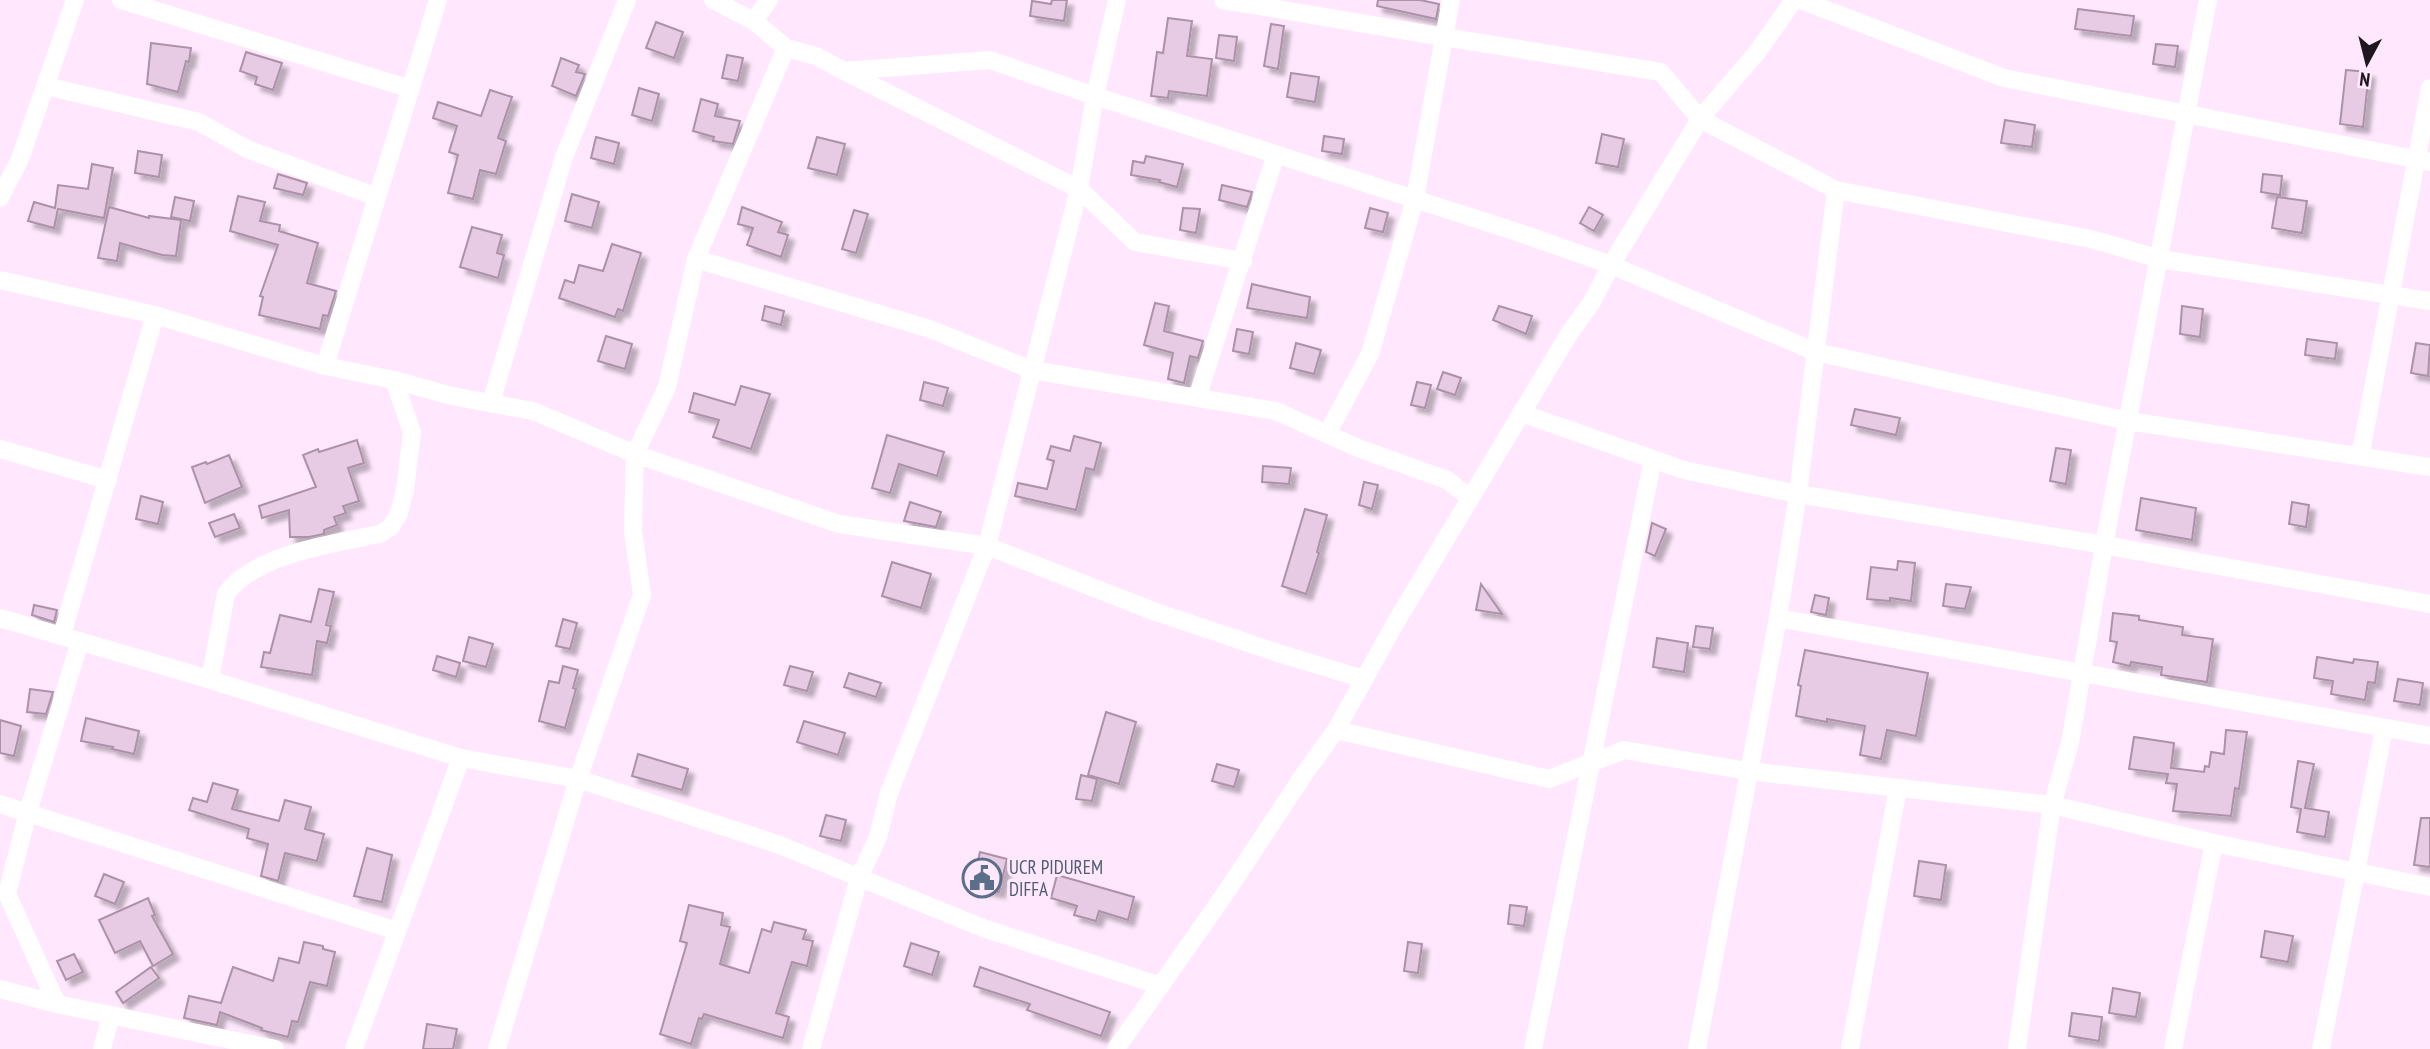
<svg xmlns="http://www.w3.org/2000/svg" width="2430" height="1049" viewBox="0 0 2430 1049" font-family="'PT Sans Narrow',sans-serif">
  <style>
    .building { fill: #e7cae3; stroke: #ac91a9; stroke-width: 2; filter: url(#shadow) }
    .lines { fill: none; stroke-linecap: round; stroke-linejoin: round }
    .street { stroke: #fff; stroke-width: 18 }
    .labels { text-anchor: middle; stroke-width: 6; stroke-linejoin: round; paint-order: stroke }
    .service-label { font-size: 19px; fill: #4e5e75; stroke: #ffe8fd; text-anchor: start }
  </style>
  <defs>
    <filter id="shadow"><feDropShadow dx="6" dy="6" stdDeviation="2" flood-color="#0004"/></filter>
  </defs>
  <rect width="100%" height="100%" fill="#ffe8fd"/>
  <g class="building">
    <path d="M1052 0H1067L1064 21 1030 16 1032 1 1051 4Z"/>
    <path d="M1378 0H1420L1439 4 1436 19 1377 6Z"/>
    <path d="M2078 9 2134 16 2131 36 2075 29Z"/>
    <path d="M1168 18 1192 21 1187 56 1212 59 1207 96 1169 91 1168 98 1151 96 1157 52 1163 53Z"/>
    <path d="M656 22 683 32 674 58 646 48Z"/>
    <path d="M1271 24 1284 26 1278 69 1264 66Z"/>
    <path d="M1219 35 1237 37 1234 61 1216 58Z"/>
    <path d="M151 43 191 48 189 62 186 61 178 92 147 84Z"/>
    <path d="M2156 44 2178 46 2175 67 2153 64Z"/>
    <path d="M246 52 282 63 273 90 255 84 257 77 240 71Z"/>
    <path d="M727 55 743 58 738 81 722 78Z"/>
    <path d="M561 58 579 65 576 72 585 74 576 96 552 86Z"/>
    <path d="M2346 70 2369 72 2363 127 2340 124Z"/>
    <path d="M1291 73 1319 77 1315 102 1287 97Z"/>
    <path d="M639 88 659 94 652 121 632 115Z"/>
    <path d="M490 90 512 97 498 138 506 141 496 174 480 170 473 199 448 193 458 155 449 152 457 126 433 118 438 102 481 116Z"/>
    <path d="M701 99 718 104 715 116 740 121 733 144 713 141 714 137 693 131Z"/>
    <path d="M2005 120 2035 125 2032 147 2001 143Z"/>
    <path d="M1602 134 1624 139 1618 167 1596 163Z"/>
    <path d="M1324 136 1344 139 1342 154 1322 151Z"/>
    <path d="M596 137 619 143 614 164 591 158Z"/>
    <path d="M817 137 845 144 837 175 808 168Z"/>
    <path d="M138 151 162 155 159 177 135 173Z"/>
    <path d="M1146 156 1183 164 1177 187 1159 182 1160 180 1131 175 1133 161 1144 163Z"/>
    <path d="M92 164 113 168 104 218 58 209 54 228 28 221 34 202 55 208 58 185 88 189Z"/>
    <path d="M278 174 307 183 303 195 274 188Z"/>
    <path d="M2263 174 2282 176 2280 195 2261 192Z"/>
    <path d="M1222 185 1252 192 1247 207 1219 200Z"/>
    <path d="M572 194 599 202 592 228 565 221Z"/>
    <path d="M238 196 265 202 260 221 280 225 279 231 318 243 307 283 336 291 328 316 323 315 320 329 259 315 263 297 260 296 278 245 230 231Z"/>
    <path d="M175 197 194 201 190 221 171 217Z"/>
    <path d="M2277 197 2307 201 2302 233 2272 228Z"/>
    <path d="M109 207 149 218V216L181 220 176 256 162 255 120 243 117 261 98 258Z"/>
    <path d="M742 207 782 222 778 232 788 235 781 257 747 245 753 228 738 224Z"/>
    <path d="M1589 207 1603 215 1594 231 1580 223Z"/>
    <path d="M1183 208 1200 209 1196 233 1180 230Z"/>
    <path d="M1370 208 1388 213 1383 232 1365 228Z"/>
    <path d="M854 210 868 214 856 253 842 249Z"/>
    <path d="M472 227 502 235 497 253 504 255 498 278 460 267Z"/>
    <path d="M612 244 641 253 623 311 618 309 615 317 559 298 565 280 574 283 579 265 603 271Z"/>
    <path d="M1252 284 1310 297 1307 318 1247 308Z"/>
    <path d="M1155 303 1169 306 1164 331 1203 341 1198 358 1190 356 1184 383 1168 379 1173 353 1144 345Z"/>
    <path d="M765 306 784 311 781 325 762 320Z"/>
    <path d="M1499 306 1532 316 1526 334 1493 320Z"/>
    <path d="M2182 306 2203 309 2200 337 2180 334Z"/>
    <path d="M1237 329 1253 332 1249 354 1233 351Z"/>
    <path d="M606 336 632 344 625 369 598 361Z"/>
    <path d="M2307 339 2337 343 2335 359 2305 355Z"/>
    <path d="M1296 343 1321 350 1314 374 1290 368Z"/>
    <path d="M2416 343 2430 345 2428 376 2411 373Z"/>
    <path d="M1443 372 1461 378 1455 395 1437 389Z"/>
    <path d="M924 382 948 388 943 406 920 400Z"/>
    <path d="M1417 382 1431 385 1425 408 1411 405Z"/>
    <path d="M741 386 770 394 751 449 713 437 719 420 689 412 694 393 735 405Z"/>
    <path d="M1855 409 1900 418 1896 435 1851 425Z"/>
    <path d="M887 435 944 452 937 476 899 464 890 493 872 488Z"/>
    <path d="M1074 436 1101 443 1094 470 1086 468 1076 510 1015 496 1018 483 1047 489 1054 461 1047 459 1051 446 1070 451Z"/>
    <path d="M357 440 364 463 348 468 359 501 343 506 346 513 334 517 337 525 324 530V534L309 537H290L289 510 262 518 259 506 316 487 303 455 318 449 319 452Z"/>
    <path d="M2056 448 2071 450 2066 484 2050 481Z"/>
    <path d="M229 455 242 487 205 503 192 467 206 462 207 464Z"/>
    <path d="M1263 466 1291 468 1289 484 1262 482Z"/>
    <path d="M1364 482 1378 485 1372 509 1359 505Z"/>
    <path d="M141 496 163 502 158 524 136 519Z"/>
    <path d="M2141 498 2196 508 2192 540 2136 530Z"/>
    <path d="M910 502 941 512 936 527 904 521Z"/>
    <path d="M2292 502 2309 505 2306 527 2289 524Z"/>
    <path d="M1305 509 1327 515 1317 552 1319 553 1306 594 1282 586Z"/>
    <path d="M234 514 240 528 215 537 209 523Z"/>
    <path d="M1652 523 1666 529 1655 556 1646 552Z"/>
    <path d="M1898 561 1915 563 1911 601 1890 598V601L1867 599 1871 567 1897 570Z"/>
    <path d="M892 562 931 574 921 608 882 596Z"/>
    <path d="M1481 584 1502 614 1476 610Z"/>
    <path d="M1946 584 1971 587 1965 609 1943 606Z"/>
    <path d="M319 589 334 592 326 625 331 626 327 643 317 641 312 675 261 667 264 652 270 653 280 615 311 622Z"/>
    <path d="M1815 595 1829 598 1826 615 1811 612Z"/>
    <path d="M34 605 57 610 54 622 32 615Z"/>
    <path d="M2113 613 2139 616V620L2183 627 2182 635 2213 639 2207 682 2161 675 2162 667 2131 662 2130 666 2113 662 2117 642 2110 641Z"/>
    <path d="M563 619 577 623 570 649 556 646Z"/>
    <path d="M1696 626 1713 628 1710 649 1693 647Z"/>
    <path d="M469 637 493 644 486 667 463 661Z"/>
    <path d="M1657 638 1688 643 1684 672 1653 667Z"/>
    <path d="M1805 650 1928 673 1916 736 1887 730 1881 759 1860 755 1865 726 1827 719V722L1796 716 1801 686 1798 685Z"/>
    <path d="M437 656 460 663 456 677 433 670Z"/>
    <path d="M2317 657 2353 663 2354 659 2378 662 2375 683 2368 682 2365 700 2331 694 2333 681 2314 678Z"/>
    <path d="M563 666 578 670 573 688 576 689 565 728 539 721 549 681 559 683Z"/>
    <path d="M790 666 813 672 807 691 784 685Z"/>
    <path d="M849 673 881 683 876 697 844 687Z"/>
    <path d="M2398 679 2423 683 2420 705 2394 701Z"/>
    <path d="M30 689 53 692 46 714 27 712Z"/>
    <path d="M1106 712 1136 722 1119 784 1088 775Z"/>
    <path d="M86 718 139 731 134 754 112 749 113 747 81 741Z"/>
    <path d="M0 720 21 726 14 756 0 753Z"/>
    <path d="M804 721 845 733 838 755 797 742Z"/>
    <path d="M2226 730 2247 732 2239 789 2235 788 2231 816 2173 811 2177 784 2166 783 2168 774 2129 769 2134 737 2174 743 2171 768 2204 772 2205 766 2209 767 2211 752 2224 754Z"/>
    <path d="M638 754 688 769 682 790 632 776Z"/>
    <path d="M2298 761 2314 764 2305 808 2329 812 2325 837 2297 832 2301 809 2291 807Z"/>
    <path d="M1217 764 1239 770 1234 787 1212 781Z"/>
    <path d="M1081 775 1097 779 1092 801 1076 799Z"/>
    <path d="M213 783 238 790 232 809 279 821 285 800 311 807 305 829 324 834 317 861 285 853 278 881 261 876 268 844 247 838 249 829 189 810 193 798 207 802Z"/>
    <path d="M826 815 846 820 841 841 820 836Z"/>
    <path d="M2421 818H2430V867L2414 865Z"/>
    <path d="M367 848 392 855 382 902 354 896Z"/>
    <path d="M980 852 1007 859 999 892 972 885Z"/>
    <path d="M1919 861 1946 865 1941 900 1914 896Z"/>
    <path d="M104 874 124 882 115 904 95 896Z"/>
    <path d="M1057 875 1134 897 1128 920 1099 911 1096 921 1074 915 1077 906 1051 898Z"/>
    <path d="M148 898 155 915 152 916 173 954 153 966 140 941 115 953 99 920Z"/>
    <path d="M689 905 723 913 721 925 730 927 720 964 749 973 762 929 771 932 774 922 806 930 803 939 813 941 807 966 792 962 776 1013 789 1017 783 1038 704 1014 702 1019 699 1018 691 1044 660 1034 687 943 680 941Z"/>
    <path d="M1510 905 1527 907 1524 926 1508 924Z"/>
    <path d="M2265 931 2293 936 2288 962 2261 957Z"/>
    <path d="M304 942 323 946V949L335 952 327 986 310 982 298 1022 292 1021 288 1037 261 1030 262 1028 220 1012 217 1025 184 1018 189 996 221 1003 233 967 273 981 279 958 299 963Z"/>
    <path d="M1408 942 1422 944 1418 973 1404 971Z"/>
    <path d="M911 943 939 952 932 975 904 966Z"/>
    <path d="M74 954 83 972 66 980 57 961Z"/>
    <path d="M151 967 159 978 123 1003 116 992Z"/>
    <path d="M980 967 1110 1012 1101 1036 1027 1010 1030 1004 974 986Z"/>
    <path d="M2113 988 2140 993 2136 1017 2109 1013Z"/>
    <path d="M2072 1013 2102 1017 2099 1041 2069 1036Z"/>
    <path d="M427 1024 457 1029 453 1049H423Z"/>
  </g>
  <g class="lines">
    <g class="street">
      <path d="M121 0 411 89"/>
      <path d="M713 0 754 21 786 48 816 56 844 71 990 60 1095 96 1520 233 1611 265 1816 352 2128 421 2430 467"/>
      <path d="M1223 0 1444 37 1451 0"/>
      <path d="M1801 0 2004 78 2430 162"/>
      <path d="M754 21 769 0"/>
      <path d="M844 71 1079 189 1135 242 1243 261"/>
      <path d="M46 86 199 122 247 149 377 197"/>
      <path d="M0 198 20 159 75 0"/>
      <path d="M696 259 930 329 1032 370 1276 411 1358 448 1447 480 1470 498"/>
      <path d="M0 280 155 315 325 366 394 380 452 396 533 411 635 454 839 524 987 546 1156 612 1278 653 1364 679"/>
      <path d="M325 366 438 0"/>
      <path d="M1197 398 1276 154"/>
      <path d="M491 403 564 157 627 0"/>
      <path d="M1521 413 1684 470 1798 494 2104 545 2430 604"/>
      <path d="M1327 434 1370 354 1415 199 1444 37 1661 72 1700 119 1836 190 2091 239 2160 259 2430 301"/>
      <path d="M0 449 108 480"/>
      <path d="M2360 457 2430 88"/>
      <path d="M0 618 185 672 461 758 578 779 777 844 983 928 1161 986"/>
      <path d="M1778 618 2430 736"/>
      <path d="M62 635 155 315"/>
      <path d="M210 680 226 594C254 554 335 543 380 534L391 527 399 513 405 490 412 432 394 380"/>
      <path d="M1336 730 1549 779 1624 750 1748 771 2052 805 2214 843 2430 887"/>
      <path d="M0 804 397 931"/>
      <path d="M0 989 57 1004 275 1049"/>
      <path d="M57 1004 7 894 28 812 80 641"/>
      <path d="M102 1049 111 1015"/>
      <path d="M354 1049 461 758"/>
      <path d="M497 1049 578 779 642 595 633 531 635 454 667 387 696 259 786 48"/>
      <path d="M811 1049 859 878 878 837 889 793 987 546 1079 189 1095 96 1117 0"/>
      <path d="M1116 1049 1227 891 1305 773 1336 730 1396 622 1569 334 1592 302 1611 265 1700 119 1758 51 1794 0"/>
      <path d="M1533 1049 1653 459"/>
      <path d="M1697 1049 1778 618 1798 494 1836 190"/>
      <path d="M1850 1049 1898 788"/>
      <path d="M2017 1049 2052 805 2070 743 2104 545 2208 0"/>
      <path d="M2173 1049 2214 843"/>
      <path d="M2321 1049 2384 729"/>
    </g>
  </g>
  <defs>
    <symbol id="civic-ring" viewBox="-11 -11 22 22"><circle r="9.5" fill="#ffe8fd" stroke="#5c6f8a" stroke-width="1.5"/><path d="M-.6-6.5H3V-4.5H.6V-3L4-1V1h2V6H-6V1h2V-1L-.6-3ZM-1.2 2.5V6h2.4V2.5Z" fill="#5c6f8a"/></symbol>
  </defs>
  <g fill-rule="evenodd">
    <use href="#civic-ring" x="960" y="856" width="44" height="44"/>
  </g>
  <g class="labels">
    <g class="service-label">
      <text x="1009" y="874">UCR PIDUREM<tspan x="1009" dy="22">DIFFA</tspan></text>
    </g>
  </g>
  <g transform="translate(2367 63) rotate(187)" stroke="#ffe8fd" stroke-width="5" paint-order="stroke">
  <path d="M0-5L12 26L0 18L-12 26Z" fill="#1f161f"/>
  <text y="-10" font-size="19" font-weight="bold" text-anchor="middle" fill="#1f161f">N</text>
  </g>
</svg>
